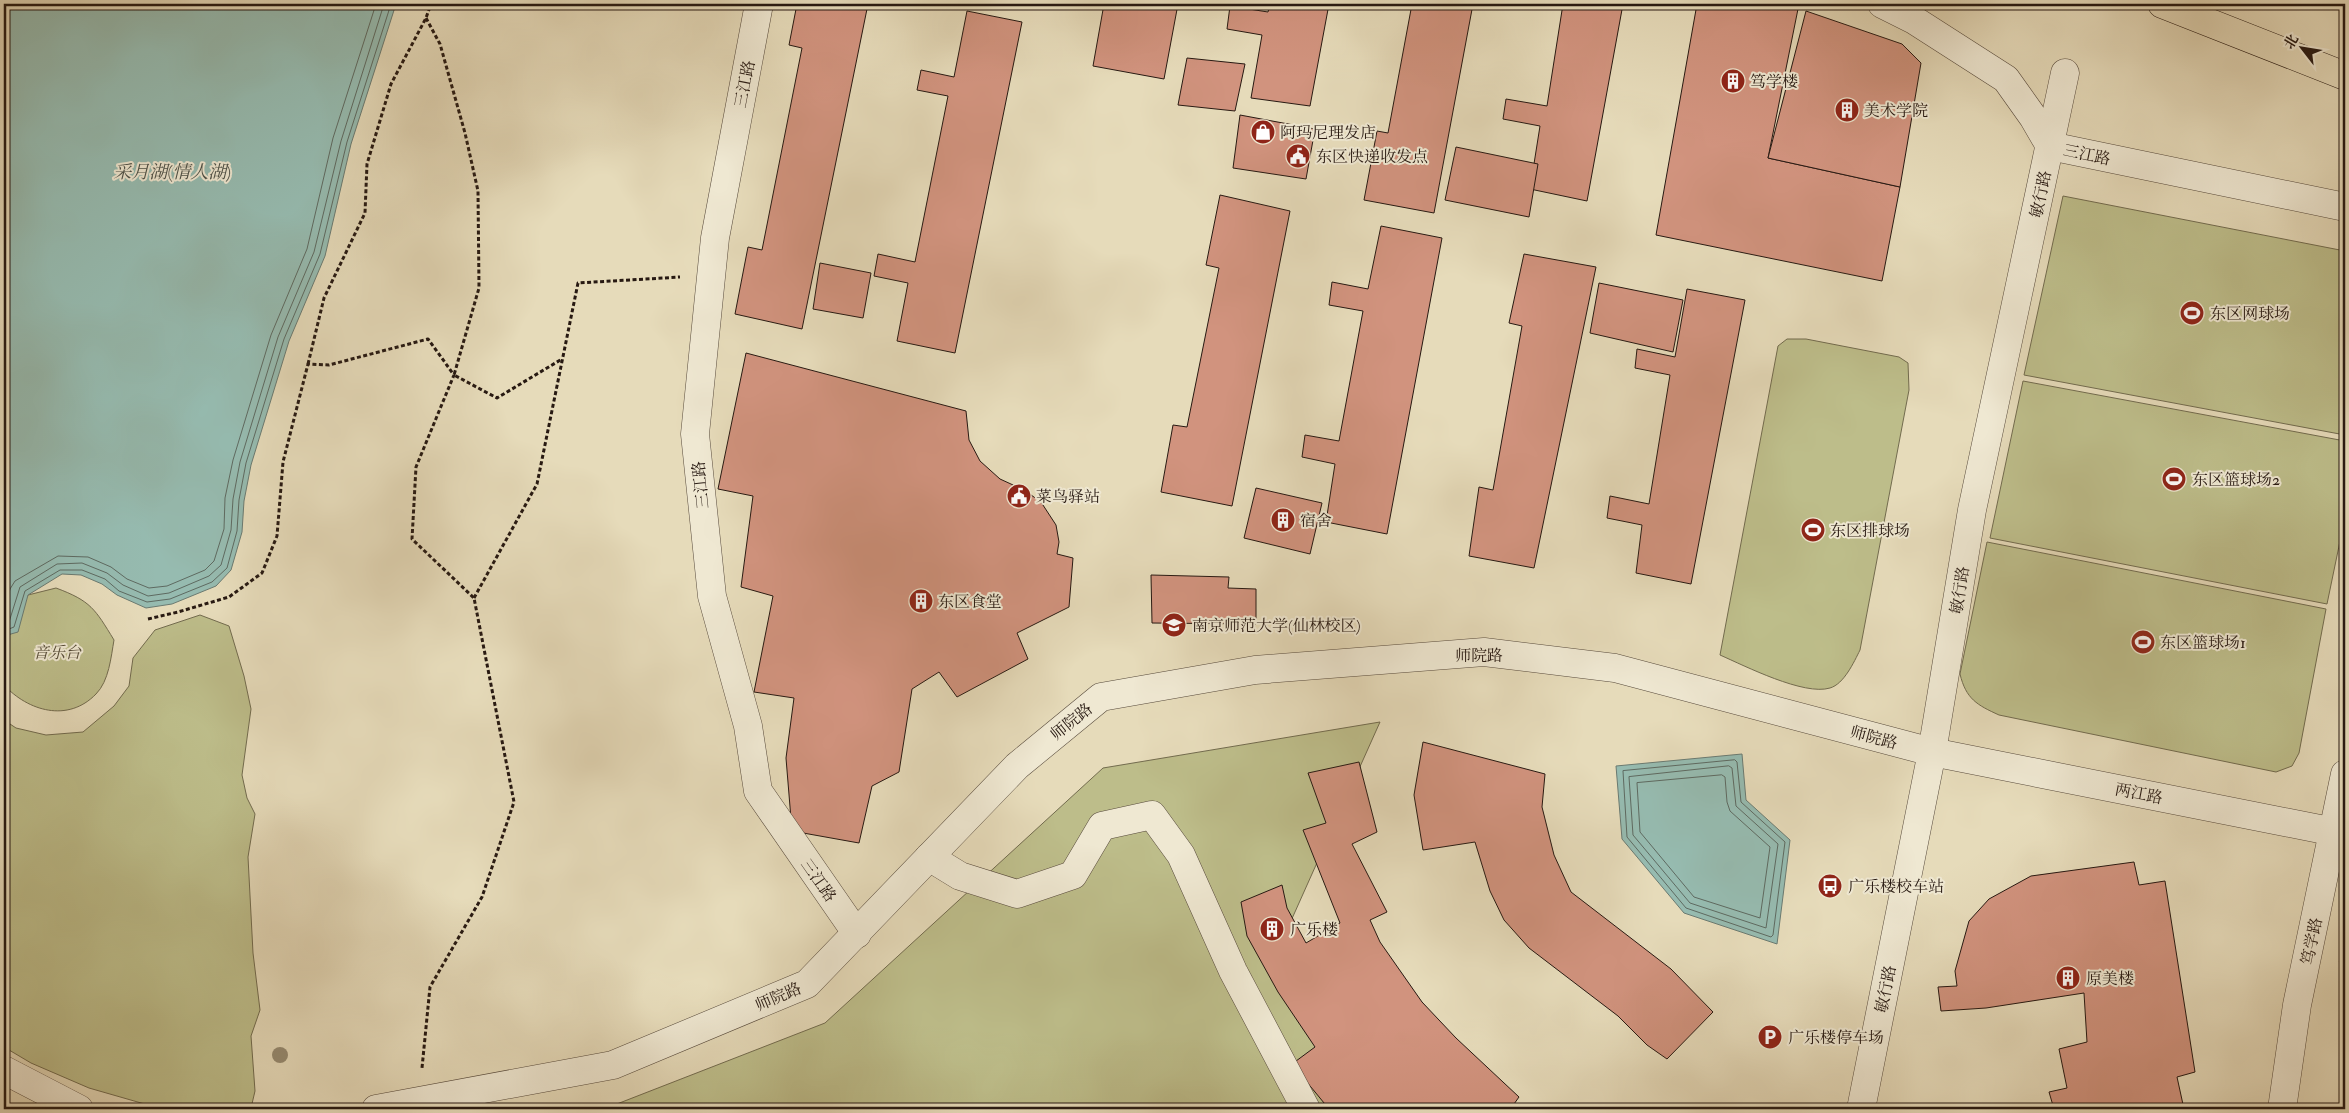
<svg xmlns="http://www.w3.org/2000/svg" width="2349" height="1113" viewBox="0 0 2349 1113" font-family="'IM FELL Double Pica','Noto Serif SC',serif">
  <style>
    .green { fill: #bdbd8a; stroke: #726b4e }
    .water { fill: #96bbb0; stroke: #6a7a71 }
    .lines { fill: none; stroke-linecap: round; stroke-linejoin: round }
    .shore { stroke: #5e6a61; stroke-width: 1 }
    .building { fill: #d1937e; stroke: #271912 }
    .minor-casing { stroke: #574a3c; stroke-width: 29 }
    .primary-casing { stroke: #271912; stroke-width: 29 }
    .path { stroke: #271912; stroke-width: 3; stroke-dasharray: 4 2.5; stroke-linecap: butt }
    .minor { stroke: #efe8d2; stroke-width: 28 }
    .primary { stroke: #e6dbba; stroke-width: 28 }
    .tree { fill: #968b71 }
    .labels { text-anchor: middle; stroke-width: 4; stroke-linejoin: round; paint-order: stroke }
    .poi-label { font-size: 16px; fill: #271912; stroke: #efe8d2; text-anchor: start }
    .street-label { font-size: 16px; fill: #271912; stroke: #efe8d2 }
    .park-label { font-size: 16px; font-style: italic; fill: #544a36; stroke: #efe8d2 }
    .water-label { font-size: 18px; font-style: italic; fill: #4e5249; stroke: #efe8d2 }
  </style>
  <rect width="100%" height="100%" fill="#e6dbba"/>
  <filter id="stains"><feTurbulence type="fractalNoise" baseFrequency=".004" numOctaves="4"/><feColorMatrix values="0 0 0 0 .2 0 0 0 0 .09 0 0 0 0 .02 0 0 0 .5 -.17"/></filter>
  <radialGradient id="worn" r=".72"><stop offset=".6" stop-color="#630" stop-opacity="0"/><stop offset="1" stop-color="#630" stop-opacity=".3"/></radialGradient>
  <g class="green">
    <path d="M2063 196 2345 251V435L2024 375Z"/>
    <path d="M1787 339H1806L1899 357 1908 363 1909 390 1905 411 1860 650C1854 662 1844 684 1830 688 1804 696 1745 666 1720 655L1778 346Z"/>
    <path d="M2023 381 2345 441V517L2327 604 1990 538Z"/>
    <path d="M1987 542 2326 609 2299 753 2292 766 2276 772 1999 715C1977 705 1966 699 1960 674Z"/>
    <path d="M56 588C91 601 95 609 114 640 111 657 109 681 96 694 68 723 28 711 4 685V621L28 595Z"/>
    <path d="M200 615 229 626 244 676 251 709 242 775 247 798 255 814 248 857 253 953 260 1010 251 1036 255 1091 251 1108 162 1109 89 1088 31 1063 4 1047V720L16 728 46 735 83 732 114 706 129 686 133 658 155 630Z"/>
    <path d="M1380 722 1269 970 1378 1109H604L825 1023 1103 768Z"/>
  </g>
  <g class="water">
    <path d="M4 4H396L351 144 325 256 289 341 251 465 244 501 242 532 231 570 216 586 172 604 146 608 117 595 102 584 81 575 62 574 28 595 18 632 4 636Z"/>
    <path d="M1742 754 1746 800 1790 840 1777 944 1684 913 1622 839 1616 766Z"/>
  </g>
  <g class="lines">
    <g class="shore">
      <path d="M4 613 10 589 15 581 58 556 88 557 111 567 127 579 149 588 167 586 205 570 214 561 224 529 225 498 233 460 271 335 307 249 333 138 376 4"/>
      <path d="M4 625 9 622 20 587 57 564 82 563 107 573 123 585 148 596 169 593 209 576 221 565 231 530 233 499 240 462 278 337 314 252 341 141 384 4"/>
      <path d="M4 631 14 627 25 591 60 570H82L105 579 119 591 147 602 170 599 212 582 227 568 237 531 239 500 246 463 284 339 320 254 347 142 391 4"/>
      <path d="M1735 760 1737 762 1741 802 1785 842 1773 935 1771 937 1686 908 1627 837 1623 771Z"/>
      <path d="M1729 766 1732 768 1736 806 1778 844 1766 928 1690 903 1633 835 1629 777Z"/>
      <path d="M1722 775 1725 777 1727 802 1730 811 1770 847 1760 918 1694 897 1640 832 1637 783Z"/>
    </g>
  </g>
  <g class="building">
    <path d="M797 4H868L802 329 735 314 748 247 762 250 802 48 789 45Z"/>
    <path d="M1104 4H1178L1164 79 1093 66Z"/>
    <path d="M1270 4H1329L1310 106 1251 98 1262 35 1227 29 1230 6 1268 12Z"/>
    <path d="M1412 4H1473L1434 213 1364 200 1377 131 1388 133Z"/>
    <path d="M1563 4H1623L1587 201 1530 189 1540 126 1503 119 1506 99 1547 106Z"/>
    <path d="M1697 4H1799L1768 158 1900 187 1882 281 1656 235Z"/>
    <path d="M967 11 1022 22 955 353 897 341 908 283 874 276 878 254 915 262 948 96 917 90 921 70 954 77Z"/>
    <path d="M1806 11 1902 44 1921 63 1900 187 1768 158Z"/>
    <path d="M1187 58 1245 64 1235 111 1178 105Z"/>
    <path d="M1240 115 1315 129 1306 179 1233 168Z"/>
    <path d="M1456 147 1538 164 1529 217 1445 200Z"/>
    <path d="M1220 195 1290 211 1232 506 1161 492 1173 425 1187 427 1219 268 1206 265Z"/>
    <path d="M1381 226 1442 238 1387 534 1326 522 1335 464 1302 457 1305 435 1339 441 1363 311 1329 305 1332 282 1368 289Z"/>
    <path d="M1524 254 1596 267 1534 568 1469 556 1479 487 1493 490 1522 326 1509 323Z"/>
    <path d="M820 263 871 273 863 318 813 309Z"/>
    <path d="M1599 283 1683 300 1673 352 1590 333Z"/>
    <path d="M1687 289 1745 300 1691 584 1636 573 1642 525 1607 518 1610 496 1649 504 1670 375 1635 368 1637 349 1675 357Z"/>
    <path d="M746 353 966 411 969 440 980 461 1000 479 1024 490 1041 502 1056 525 1059 542 1057 554 1073 558 1069 607 1017 633 1028 659 957 697 939 672 912 689 899 772 872 786 859 843 792 831 786 758 794 698 754 692 773 596 741 587 753 496 718 489Z"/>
    <path d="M1256 488 1322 503 1310 554 1244 538Z"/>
    <path d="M1151 575 1229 577 1228 588 1256 589V624L1152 623Z"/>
    <path d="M1423 742 1545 774 1542 807 1554 855 1571 892 1671 969 1713 1012 1667 1059 1647 1045 1618 1016 1529 948 1504 920 1490 891 1475 842 1423 850 1414 795Z"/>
    <path d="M1359 762 1377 832 1352 844 1387 912 1370 920 1380 942 1422 1002 1456 1038 1519 1097 1514 1104 1520 1109H1329L1292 1064 1315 1047 1278 992 1247 936 1241 902 1282 885 1287 908 1306 943 1340 923 1303 830 1326 823 1308 773Z"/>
    <path d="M2134 862 2139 885 2165 881 2195 1072 2177 1077 2184 1109H2054L2049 1092 2067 1088 2059 1049 2087 1042 2084 993 1986 1008 1941 1011 1938 987 1957 986 1955 971 1969 921 1989 899 2031 876Z"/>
  </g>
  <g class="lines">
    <defs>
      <g id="minor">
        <path d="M759 4 715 238 695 434 712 596 748 726 758 791 857 934"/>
        <path d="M1882 4 1914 20 2006 79 2033 117 2050 146 2345 207"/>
        <path d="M929 857 960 876 1017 894 1073 875 1102 826 1152 815 1181 855 1233 971 1306 1109"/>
        <path d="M4 1070 79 1109"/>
        <path d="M376 1109 613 1065 807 984 1017 766 1101 697 1255 670 1484 652 1615 668 1932 752 2345 834"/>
        <path d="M1861 1109 1932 752 1972 510 2065 73"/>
        <path d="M2282 1109 2297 1005 2345 774"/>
      </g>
      <path id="primary" d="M2162 4 2345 76"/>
    </defs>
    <use href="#minor" class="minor-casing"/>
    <use href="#primary" class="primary-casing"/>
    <g class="path">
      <path d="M426 18 440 44 465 133 478 191 479 288 454 375 497 398 562 359"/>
      <path d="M308 364 324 298 365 213 367 164 391 84 426 18 431 4"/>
      <path d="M474 598 537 484 578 283 680 277"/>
      <path d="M148 619 178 612 229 597 262 573 277 536 283 462 308 364 329 365 428 339 454 375 416 467 412 539 474 598 514 802 482 897 430 987 422 1068"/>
      <path d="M2340 961 2345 968"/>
    </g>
    <use href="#minor" class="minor"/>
    <use href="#primary" class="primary"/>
  </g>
  <circle class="tree" cx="280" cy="1055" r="8"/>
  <defs>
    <symbol id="building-disc" viewBox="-11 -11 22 22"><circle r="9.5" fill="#8f2418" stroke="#efe8d2"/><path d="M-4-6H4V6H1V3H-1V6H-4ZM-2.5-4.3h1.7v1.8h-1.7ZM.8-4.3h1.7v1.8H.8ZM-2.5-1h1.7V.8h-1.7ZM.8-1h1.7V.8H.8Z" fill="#fff"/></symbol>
    <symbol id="shop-disc" viewBox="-11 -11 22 22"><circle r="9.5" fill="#8f2418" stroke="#efe8d2"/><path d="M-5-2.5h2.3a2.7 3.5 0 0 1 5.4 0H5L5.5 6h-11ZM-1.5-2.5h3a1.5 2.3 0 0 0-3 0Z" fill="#fff"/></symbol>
    <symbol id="civic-disc" viewBox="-11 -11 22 22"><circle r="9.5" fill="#8f2418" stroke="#efe8d2"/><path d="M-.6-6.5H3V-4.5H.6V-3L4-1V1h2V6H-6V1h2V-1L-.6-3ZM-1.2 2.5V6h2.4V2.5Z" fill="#fff"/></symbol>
    <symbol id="stadium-disc" viewBox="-11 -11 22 22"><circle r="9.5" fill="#8f2418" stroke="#efe8d2"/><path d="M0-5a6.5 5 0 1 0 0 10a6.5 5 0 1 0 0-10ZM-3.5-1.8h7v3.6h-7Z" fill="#fff"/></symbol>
    <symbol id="university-disc" viewBox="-11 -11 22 22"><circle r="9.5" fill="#8f2418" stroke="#efe8d2"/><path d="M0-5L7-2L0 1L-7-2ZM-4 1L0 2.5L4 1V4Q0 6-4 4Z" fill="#fff"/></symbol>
    <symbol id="bus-disc" viewBox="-11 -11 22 22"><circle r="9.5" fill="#8f2418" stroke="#efe8d2"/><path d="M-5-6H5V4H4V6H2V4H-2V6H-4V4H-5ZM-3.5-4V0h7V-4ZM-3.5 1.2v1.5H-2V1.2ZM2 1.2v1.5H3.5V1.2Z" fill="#fff"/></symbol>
    <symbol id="parking-disc" viewBox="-11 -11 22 22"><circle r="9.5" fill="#8f2418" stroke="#efe8d2"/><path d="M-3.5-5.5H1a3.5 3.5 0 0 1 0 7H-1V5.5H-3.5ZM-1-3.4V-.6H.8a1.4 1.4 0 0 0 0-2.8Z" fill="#fff"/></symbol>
  </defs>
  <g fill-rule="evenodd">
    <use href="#building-disc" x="1719" y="67" width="28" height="28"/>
    <use href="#building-disc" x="1833" y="96" width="28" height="28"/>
    <use href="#shop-disc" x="1249" y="118" width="28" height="28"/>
    <use href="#civic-disc" x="1284" y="142" width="28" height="28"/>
    <use href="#stadium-disc" x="2178" y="299" width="28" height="28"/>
    <use href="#stadium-disc" x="2160" y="465" width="28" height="28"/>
    <use href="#civic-disc" x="1005" y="482" width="28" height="28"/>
    <use href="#building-disc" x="1269" y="506" width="28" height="28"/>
    <use href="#stadium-disc" x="1799" y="516" width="28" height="28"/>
    <use href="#building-disc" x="907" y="587" width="28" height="28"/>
    <use href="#university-disc" x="1160" y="611" width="28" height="28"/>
    <use href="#stadium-disc" x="2129" y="628" width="28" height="28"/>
    <use href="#bus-disc" x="1816" y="872" width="28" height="28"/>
    <use href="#building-disc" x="1258" y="915" width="28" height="28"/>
    <use href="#building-disc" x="2054" y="964" width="28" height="28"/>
    <use href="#parking-disc" x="1756" y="1023" width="28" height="28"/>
  </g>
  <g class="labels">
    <g class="poi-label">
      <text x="1750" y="87">笃学楼</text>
      <text x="1864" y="116">美术学院</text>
      <text x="1280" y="138">阿玛尼理发店</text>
      <text x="1316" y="162">东区快递收发点</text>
      <text x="2210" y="319">东区网球场</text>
      <text x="2192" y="485">东区篮球场2</text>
      <text x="1036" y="502">菜鸟驿站</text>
      <text x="1300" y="526">宿舍</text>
      <text x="1830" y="536">东区排球场</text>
      <text x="938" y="607">东区食堂</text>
      <text x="1192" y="631">南京师范大学(仙林校区)</text>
      <text x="2160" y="648">东区篮球场1</text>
      <text x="1848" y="892">广乐楼校车站</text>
      <text x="1290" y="935">广乐楼</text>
      <text x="2086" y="984">原美楼</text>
      <text x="1788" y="1043">广乐楼停车场</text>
    </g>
    <g class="street-label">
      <text transform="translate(744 84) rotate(-79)" y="6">三江路</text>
      <text transform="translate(2087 154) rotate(12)" y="6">三江路</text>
      <text transform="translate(2040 194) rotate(-78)" y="6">敏行路</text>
      <text transform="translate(700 485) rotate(-96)" y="6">三江路</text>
      <text transform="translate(1959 590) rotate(-81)" y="6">敏行路</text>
      <text x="1479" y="661">师院路</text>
      <text transform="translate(1071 721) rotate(-39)" y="6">师院路</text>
      <text transform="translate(1874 737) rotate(15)" y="6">师院路</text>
      <text transform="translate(2139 793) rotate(11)" y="6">两江路</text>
      <text transform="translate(819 880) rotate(55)" y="6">三江路</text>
      <text transform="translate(2311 941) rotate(-78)" y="6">笃学路</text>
      <text transform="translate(1885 989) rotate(-79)" y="6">敏行路</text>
      <text transform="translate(778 996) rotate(-23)" y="6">师院路</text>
    </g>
    <g class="park-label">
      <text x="57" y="658">音乐台</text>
    </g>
    <g class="water-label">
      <text x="172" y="178">采月湖(情人湖)</text>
    </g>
  </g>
  <rect width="2349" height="1113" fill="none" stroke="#e6dbba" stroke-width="20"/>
  <rect x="5" y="5" width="2339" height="1103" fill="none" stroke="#271912" stroke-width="2.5"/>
  <rect x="10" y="10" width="2329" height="1093" fill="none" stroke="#271912"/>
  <g transform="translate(2302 48) rotate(301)" stroke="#efe8d2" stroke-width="4" paint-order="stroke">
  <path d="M0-4L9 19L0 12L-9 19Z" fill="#271912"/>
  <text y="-8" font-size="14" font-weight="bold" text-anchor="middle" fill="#271912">北</text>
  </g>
  <rect width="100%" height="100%" filter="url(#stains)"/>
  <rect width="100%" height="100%" fill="url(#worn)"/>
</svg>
